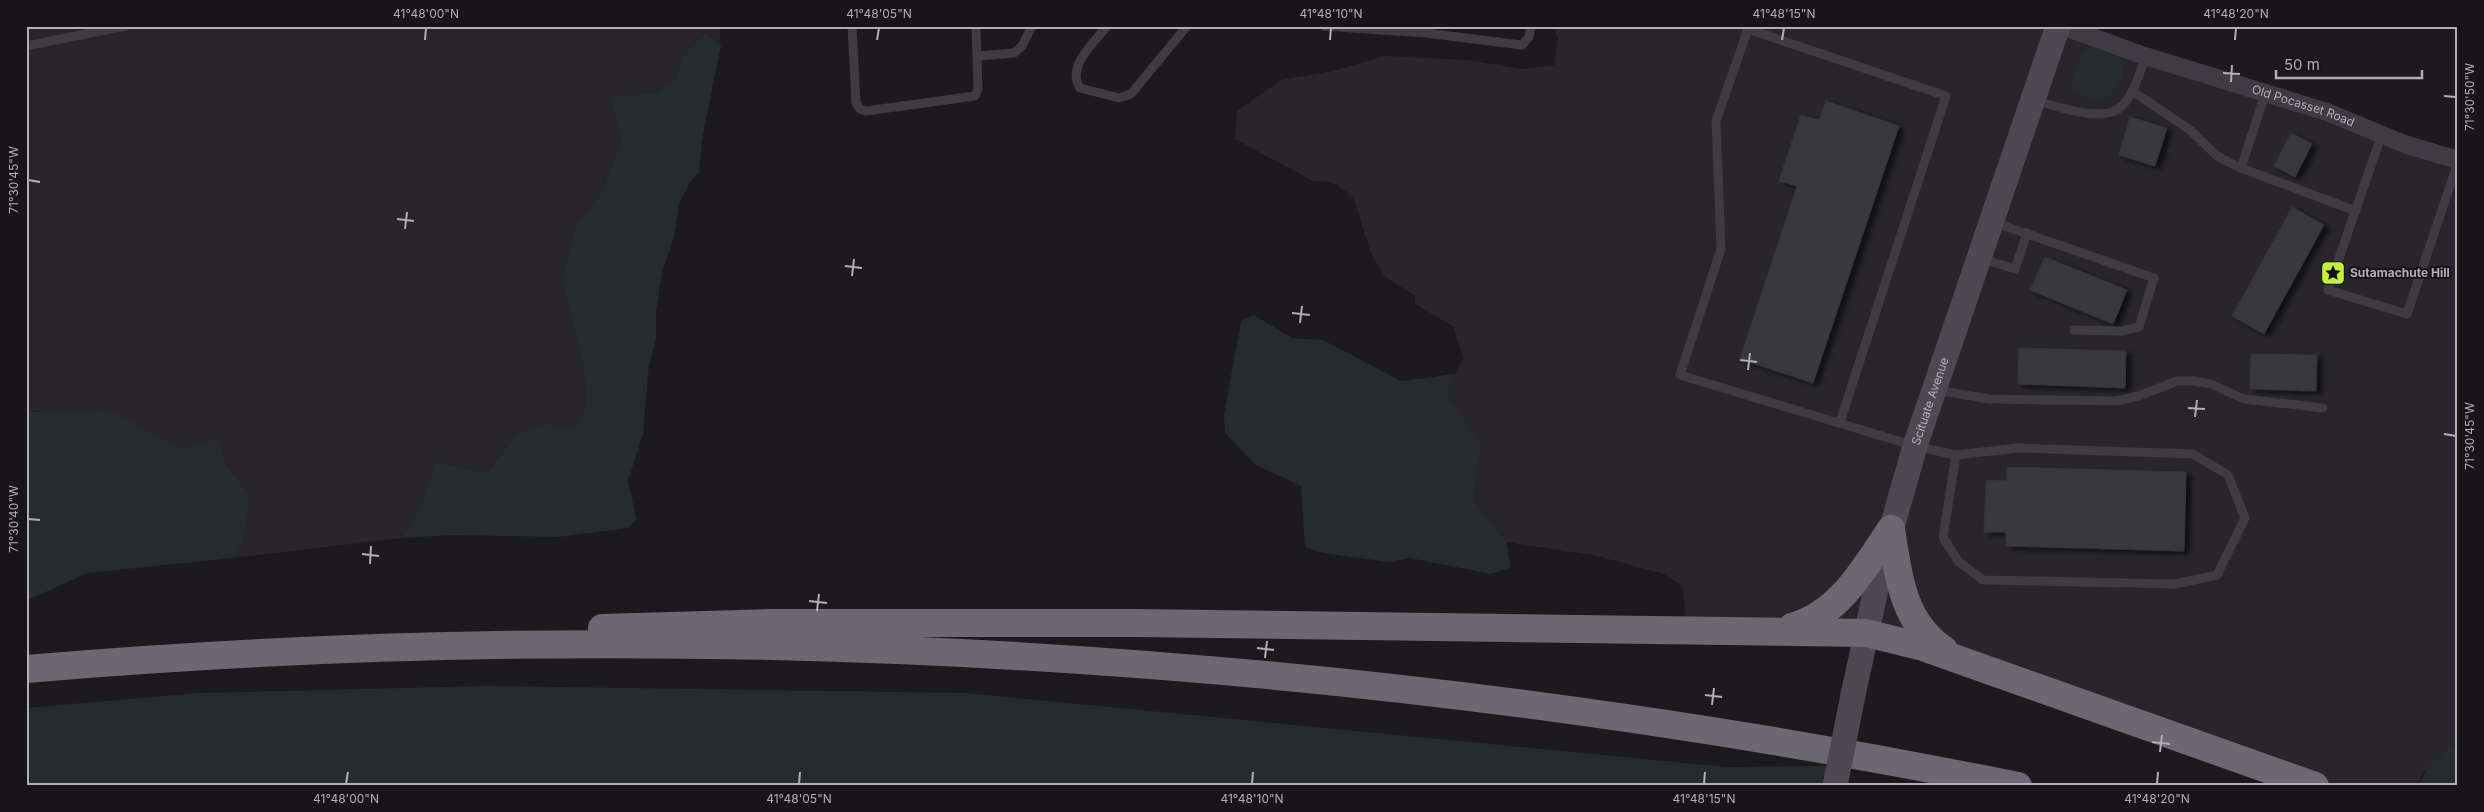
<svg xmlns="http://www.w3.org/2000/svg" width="2484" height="812" viewBox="0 0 2484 812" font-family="Inter,sans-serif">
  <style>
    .built { fill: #28262a }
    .green { fill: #242d2b }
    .building { fill: #39373c; stroke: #373439; filter: url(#shadow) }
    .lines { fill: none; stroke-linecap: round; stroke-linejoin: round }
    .lane { stroke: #3e3b42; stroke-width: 9 }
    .street { stroke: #3e3b42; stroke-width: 18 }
    .secondary { stroke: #4c4952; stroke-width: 25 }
    .highway { stroke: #6b6773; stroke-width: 28 }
    .secondary-bridge { stroke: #4c4952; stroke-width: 25 }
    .ticks { fill: none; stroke: #b1adbc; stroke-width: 2 }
    .labels { text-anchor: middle; stroke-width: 4; stroke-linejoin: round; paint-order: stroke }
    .street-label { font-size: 12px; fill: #b1adbc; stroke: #171518 }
    .poi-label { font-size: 12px; font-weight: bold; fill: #b1adbc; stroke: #171518; text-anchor: start }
    .neatline { fill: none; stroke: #b1adbc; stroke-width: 2 }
    .ticks-label { font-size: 12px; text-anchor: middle; fill: #b1adbc }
  </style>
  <defs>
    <filter id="shadow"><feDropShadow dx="5.5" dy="3" stdDeviation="2.5" flood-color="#0009"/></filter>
  </defs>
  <rect width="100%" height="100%" fill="#1c1a1d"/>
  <g class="built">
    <path d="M26 26H720V44L705 33 682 57 676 80 656 92 611 97 621 144 600 194 576 226 562 277 585 375 586 406 573 430 543 423 514 437 487 473 437 461 420 508 402 538 233 558 243 541 250 495 225 463 219 438 180 448 156 436 39 411 26 412Z"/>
    <path d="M1554 26H2043L2458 159V740L2423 773 2418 786H2317L1867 630 1687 626 1682 586 1664 574 1593 555 1506 542 1473 499 1481 445 1445 394 1463 358 1454 327 1415 304V296L1384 276 1371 253 1353 196 1347 195 1348 193 1332 182 1313 181 1235 139 1237 111 1281 80 1333 71 1385 56 1467 60 1522 69 1554 65 1558 38Z"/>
  </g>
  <g class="green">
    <path d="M705 33 721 45 702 140 699 172 690 182 679 204 674 237 662 272 656 312V339L649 365 643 434 628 480 636 519 628 528 558 537 453 535 402 538 420 508 436 461 487 473 514 437 543 423 573 430 586 406 585 375 562 277 576 226 600 194 621 144 611 97 656 92 676 80 682 57Z"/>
    <path d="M2095 48 2122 60C2126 77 2118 88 2105 99H2093L2069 90 2081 55 2084 50Z"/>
    <path d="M1254 315 1292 338 1323 340 1401 381 1455 374 1446 394 1481 445 1473 499 1506 542 1511 567 1491 574 1410 558 1388 562 1323 553 1305 547 1301 486 1256 465 1225 433 1224 416 1241 321Z"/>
    <path d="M109 410 180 448 219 438 225 463 250 495 243 542 233 558 87 573 26 601V412Z"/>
    <path d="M486 686 965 693 1726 767 1836 766 1833 786H26V708L200 693Z"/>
    <path d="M2458 740V786H2418L2428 767Z"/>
  </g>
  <g class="building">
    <path d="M1826 101 1899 126 1813 383 1740 359 1797 186 1779 181 1801 115 1819 120Z"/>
    <path d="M2130 117 2167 128 2155 166 2119 155Z"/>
    <path d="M2291 133 2312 144 2295 177 2274 166Z"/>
    <path d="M2292 207 2324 225 2264 334 2232 316Z"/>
    <path d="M2045 257 2127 290 2113 324 2030 290Z"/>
    <path d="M2019 348 2126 351 2125 388 2018 384Z"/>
    <path d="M2251 354 2317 355 2316 391 2250 389Z"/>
    <path d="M2007 467 2186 472 2184 551 2006 546V532H1984L1986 480 2007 481Z"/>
  </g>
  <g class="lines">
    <g class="lane">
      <path d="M852 26 856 103 860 109 866 111 975 96 978 89 976 26"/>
      <path d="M1107 26C1094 43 1066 66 1080 88L1119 98 1131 94 1187 26"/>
      <path d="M1324 26 1426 33 1522 45 1529 37 1531 26"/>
      <path d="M1749 26 1748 29 1946 96 1840 422"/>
      <path d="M1748 29 1716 121 1721 249 1680 375 1915 446 1956 455 2018 448 2193 454 2228 475 2245 518 2217 575 2175 584 1983 580 1959 562 1943 537 1956 455"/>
      <path d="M26 46 125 26"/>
      <path d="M978 56 1014 53 1022 46 1032 26"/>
      <path d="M2132 91 2190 130 2217 156 2241 168"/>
      <path d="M2265 94 2241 168 2356 211"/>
      <path d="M2034 100C2056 106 2106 125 2123 105 2135 91 2140 72 2146 55"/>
      <path d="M2382 134 2328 290 2407 314 2458 162"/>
      <path d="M1993 222 2154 278 2139 327 2122 331 2074 330"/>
      <path d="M1980 258 2015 269 2027 233"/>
      <path d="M1937 390 1989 399 2116 401 2139 396 2177 381H2193L2211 384 2244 399 2323 408"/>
    </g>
    <path class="street" id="s1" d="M2062 26 2139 54 2327 112 2407 145 2458 160"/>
    <path class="secondary" id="s2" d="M1853 695 1881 566 1915 446 2058 26"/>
    <g class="highway">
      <path d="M1891 529C1898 574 1902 622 1944 650"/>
      <path d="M1792 627C1841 613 1864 568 1891 529"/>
      <path d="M602 628 771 623H1135L1866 633 1923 647 2315 786"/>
      <path d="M26 669C690 612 1365 654 2018 786"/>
    </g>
    <path class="secondary-bridge" d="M1835 786 1853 695"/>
  </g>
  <path class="ticks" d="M425 40 426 28M877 40 879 28M1330 40 1331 28M1782 40 1784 28M2235 40 2236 28M2223 73 2240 74M2231 82 2232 65M2444 96 2456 97M28 180 40 182M397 219 414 221M405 229 407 212M845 266 862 268M852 276 854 259M1292 313 1310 315M1300 323 1302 306M1740 360 1757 362M1748 370 1750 353M2188 408 2205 409M2195 417 2197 400M2444 434 2456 436M28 519 40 520M362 554 379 556M370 564 371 546M809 601 827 603M817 611 819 594M1257 648 1274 650M1265 658 1267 641M1705 695 1722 697M1712 705 1714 688M2152 742 2170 744M2160 752 2162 735M346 784 348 772M799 784 800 772M1252 784 1253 772M1704 784 1705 772M2157 784 2158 772"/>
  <defs>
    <symbol id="sight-square" viewBox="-11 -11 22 22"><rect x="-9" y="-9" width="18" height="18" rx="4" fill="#c1f03f" stroke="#171518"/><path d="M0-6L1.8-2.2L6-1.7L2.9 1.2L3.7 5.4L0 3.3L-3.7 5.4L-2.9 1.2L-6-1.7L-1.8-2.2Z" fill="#111"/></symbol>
  </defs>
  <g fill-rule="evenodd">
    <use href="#sight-square" x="2319" y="259" width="28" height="28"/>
  </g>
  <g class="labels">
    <g class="street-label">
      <text dy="4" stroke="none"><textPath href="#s1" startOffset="254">Old Pocasset Road</textPath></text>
      <text dy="4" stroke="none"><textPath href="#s2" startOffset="304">Scituate Avenue</textPath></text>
    </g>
    <g class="poi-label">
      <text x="2350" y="277">Sutamachute Hill</text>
    </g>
  </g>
  <rect width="2484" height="812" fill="none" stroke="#171518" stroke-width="55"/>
  <path d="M2276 70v8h146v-8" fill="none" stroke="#b1adbc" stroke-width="2.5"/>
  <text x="2284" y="70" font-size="15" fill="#b1adbc" stroke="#171518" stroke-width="4" paint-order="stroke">50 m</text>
  <rect x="28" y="28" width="2428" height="756" class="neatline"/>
  <g class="ticks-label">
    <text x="426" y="18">41°48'00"N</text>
    <text x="879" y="18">41°48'05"N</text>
    <text x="1331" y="18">41°48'10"N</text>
    <text x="1784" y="18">41°48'15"N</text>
    <text x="2236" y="18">41°48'20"N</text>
    <text transform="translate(2470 97) rotate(-90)" y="4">71°30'50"W</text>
    <text transform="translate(14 180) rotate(-90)" y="4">71°30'45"W</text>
    <text transform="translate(2470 436) rotate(-90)" y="4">71°30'45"W</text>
    <text transform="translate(14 519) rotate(-90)" y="4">71°30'40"W</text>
    <text x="346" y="803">41°48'00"N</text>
    <text x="799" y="803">41°48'05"N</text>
    <text x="1252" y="803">41°48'10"N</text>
    <text x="1704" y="803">41°48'15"N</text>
    <text x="2157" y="803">41°48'20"N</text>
  </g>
</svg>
